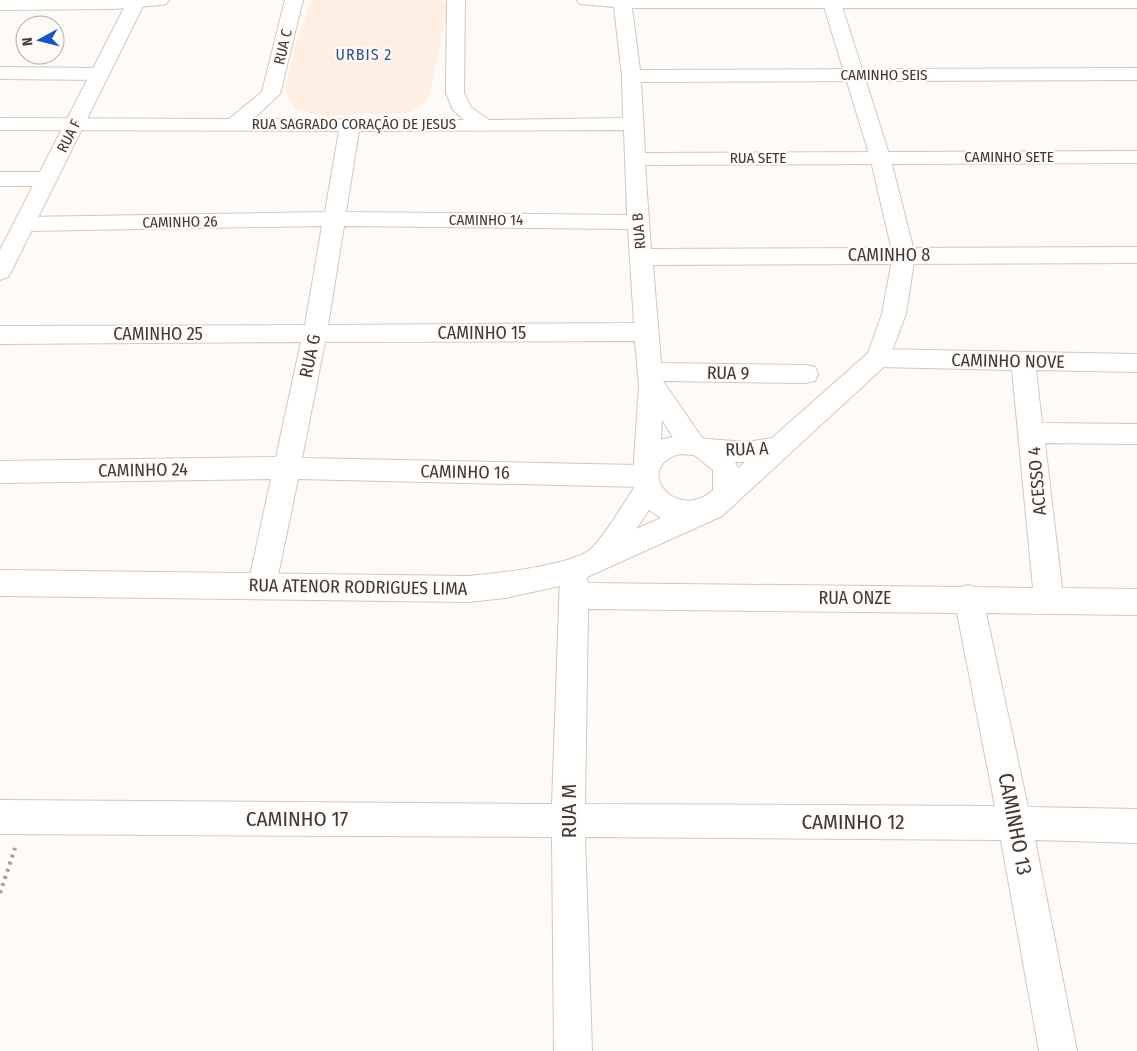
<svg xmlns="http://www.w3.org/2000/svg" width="1137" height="1051" viewBox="0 0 1137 1051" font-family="'Fira Sans Condensed',sans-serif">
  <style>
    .built { fill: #feefe2 }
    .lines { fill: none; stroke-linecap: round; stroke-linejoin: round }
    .minor-casing { stroke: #d7c6b7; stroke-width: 2 }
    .tertiary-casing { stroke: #d7c6b7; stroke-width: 2 }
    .path { stroke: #a59f9a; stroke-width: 4; stroke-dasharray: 3 4.5; stroke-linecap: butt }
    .minor { fill: #fff; fill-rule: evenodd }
    .tertiary { fill: #fff; fill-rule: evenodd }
    .labels { text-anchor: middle; stroke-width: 4.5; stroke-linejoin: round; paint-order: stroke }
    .far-street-label { font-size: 15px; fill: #403832; stroke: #fefaf7 }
    .far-neighbourhood-label { font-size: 16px; letter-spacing: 1px; fill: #34538c; stroke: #fefaf7 }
    .street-label { font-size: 18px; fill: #403832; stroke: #fefaf7 }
    .near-street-label { font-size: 21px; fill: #403832; stroke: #fefaf7 }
  </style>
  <rect width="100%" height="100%" fill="#fefaf7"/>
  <path class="built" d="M313 0H443L448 8 429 98 419 108 408 113 322 116 297 110 287 98 286 86 295 48 310 4Z"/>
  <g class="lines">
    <defs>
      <g id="minor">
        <path d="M0 0H169L166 4 160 5 113 9 0 10Z"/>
        <path d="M285 0H303L280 94 253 119 464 120 453 110 446 93 447 0H465L464 93 471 107 489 120 623 118 622 76 614 7 580 4 577 0H1137V8H632L640 70 1137 68V80L641 82 645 153 1137 151V163L645 165 651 249 1137 247V263L653 265 661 363 806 365 815 367 818 374 815 381 806 383 663 381 707 445 703 452C682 459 673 436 662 420L660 461 656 468 653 470 656 476 652 484 643 487 298 479 276 585 272 594 262 598 252 594 248 585 271 479 0 483V461L276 457 301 342 0 344V326L305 325 322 226 25 231 17 229 14 224 17 219 25 217 325 212 339 131 0 130V118L229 119 262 92ZM624 130 627 215 346 212 359 131ZM344 226 628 229 634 323 328 325ZM635 341 639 386 634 461 636 465 302 458 325 342Z"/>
        <path d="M0 67 100 68 107 70 109 74 107 78 100 80 0 79Z"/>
        <path d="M0 172H47L54 174 57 179 54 184 47 186H0Z"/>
        <path d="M878 349 1137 354V372L1036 370 1042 423 1137 424V444L1045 443 1062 588 1137 589V615L986 613 1028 807 1137 809V843L1035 840 1077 1051H1039L1001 840 585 837 592 1051H554L552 837 0 834V800L552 804 560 578 564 569 574 565 584 569 588 583 962 587 968 585 974 587 1033 588 1012 370 878 367 869 364 866 358 869 352ZM588 609 957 613 995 806 585 804Z"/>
      </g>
      <g id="tertiary">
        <path d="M128 0H146L11 272 8 277 0 280V250Z"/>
        <path d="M822 0H840L890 157 915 255 906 314 887 364 722 516 574 583 505 598 468 602 0 596V570L468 576C493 574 576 565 592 548 608 531 621 507 634 488L631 473 635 459 639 452 651 442 685 434 707 439 747 442 772 438 868 353 882 314 893 255 870 157ZM680 454 694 455 713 470V490C676 524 631 467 680 454ZM735 462H745L738 468ZM649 510 661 518 636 529Z"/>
      </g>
    </defs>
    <use href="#minor" class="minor-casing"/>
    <use href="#tertiary" class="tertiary-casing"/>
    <path class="path" d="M0 893 15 848"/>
    <use href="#minor" class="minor"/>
    <use href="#tertiary" class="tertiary"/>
  </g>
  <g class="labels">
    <g class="far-street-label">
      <text transform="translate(283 47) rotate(-77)" y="5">RUA C</text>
      <text x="884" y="80">CAMINHO SEIS</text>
      <text x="354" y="129">RUA SAGRADO CORAÇÃO DE JESUS</text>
      <text transform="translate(69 136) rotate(-63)" y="5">RUA F</text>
      <text x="1009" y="162">CAMINHO SETE</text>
      <text x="758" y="163">RUA SETE</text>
      <text x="486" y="225">CAMINHO 14</text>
      <text transform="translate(180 222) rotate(-1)" y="5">CAMINHO 26</text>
      <text transform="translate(639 231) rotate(-95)" y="5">RUA B</text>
    </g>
    <g class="far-neighbourhood-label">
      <text x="364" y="60">URBIS 2</text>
    </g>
    <g class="street-label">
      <text x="889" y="261">CAMINHO 8</text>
      <text x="482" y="339">CAMINHO 15</text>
      <text x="158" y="340">CAMINHO 25</text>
      <text transform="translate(310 356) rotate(-78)" y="6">RUA G</text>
      <text transform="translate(1008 361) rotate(1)" y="6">CAMINHO NOVE</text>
      <text transform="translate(728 373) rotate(1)" y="6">RUA 9</text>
      <text transform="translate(747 449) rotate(-2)" y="6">RUA A</text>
      <text transform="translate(143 470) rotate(-1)" y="6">CAMINHO 24</text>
      <text transform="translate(465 472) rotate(1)" y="6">CAMINHO 16</text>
      <text transform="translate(1037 481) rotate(-95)" y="6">ACESSO 4</text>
      <text transform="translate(358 587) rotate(1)" y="6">RUA ATENOR RODRIGUES LIMA</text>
      <text x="855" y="604">RUA ONZE</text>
    </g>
    <g class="near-street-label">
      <text transform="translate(569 811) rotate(-90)" y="7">RUA M</text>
      <text x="297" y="826">CAMINHO 17</text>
      <text x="853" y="829">CAMINHO 12</text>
      <text transform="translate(1015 824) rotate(79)" y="7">CAMINHO 13</text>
    </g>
  </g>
  <g transform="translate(40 40) rotate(263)"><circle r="24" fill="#fefaf7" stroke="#b2aca8"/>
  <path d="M0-4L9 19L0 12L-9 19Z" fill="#1955c1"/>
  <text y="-8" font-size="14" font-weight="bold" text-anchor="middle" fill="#403832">N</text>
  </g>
</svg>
